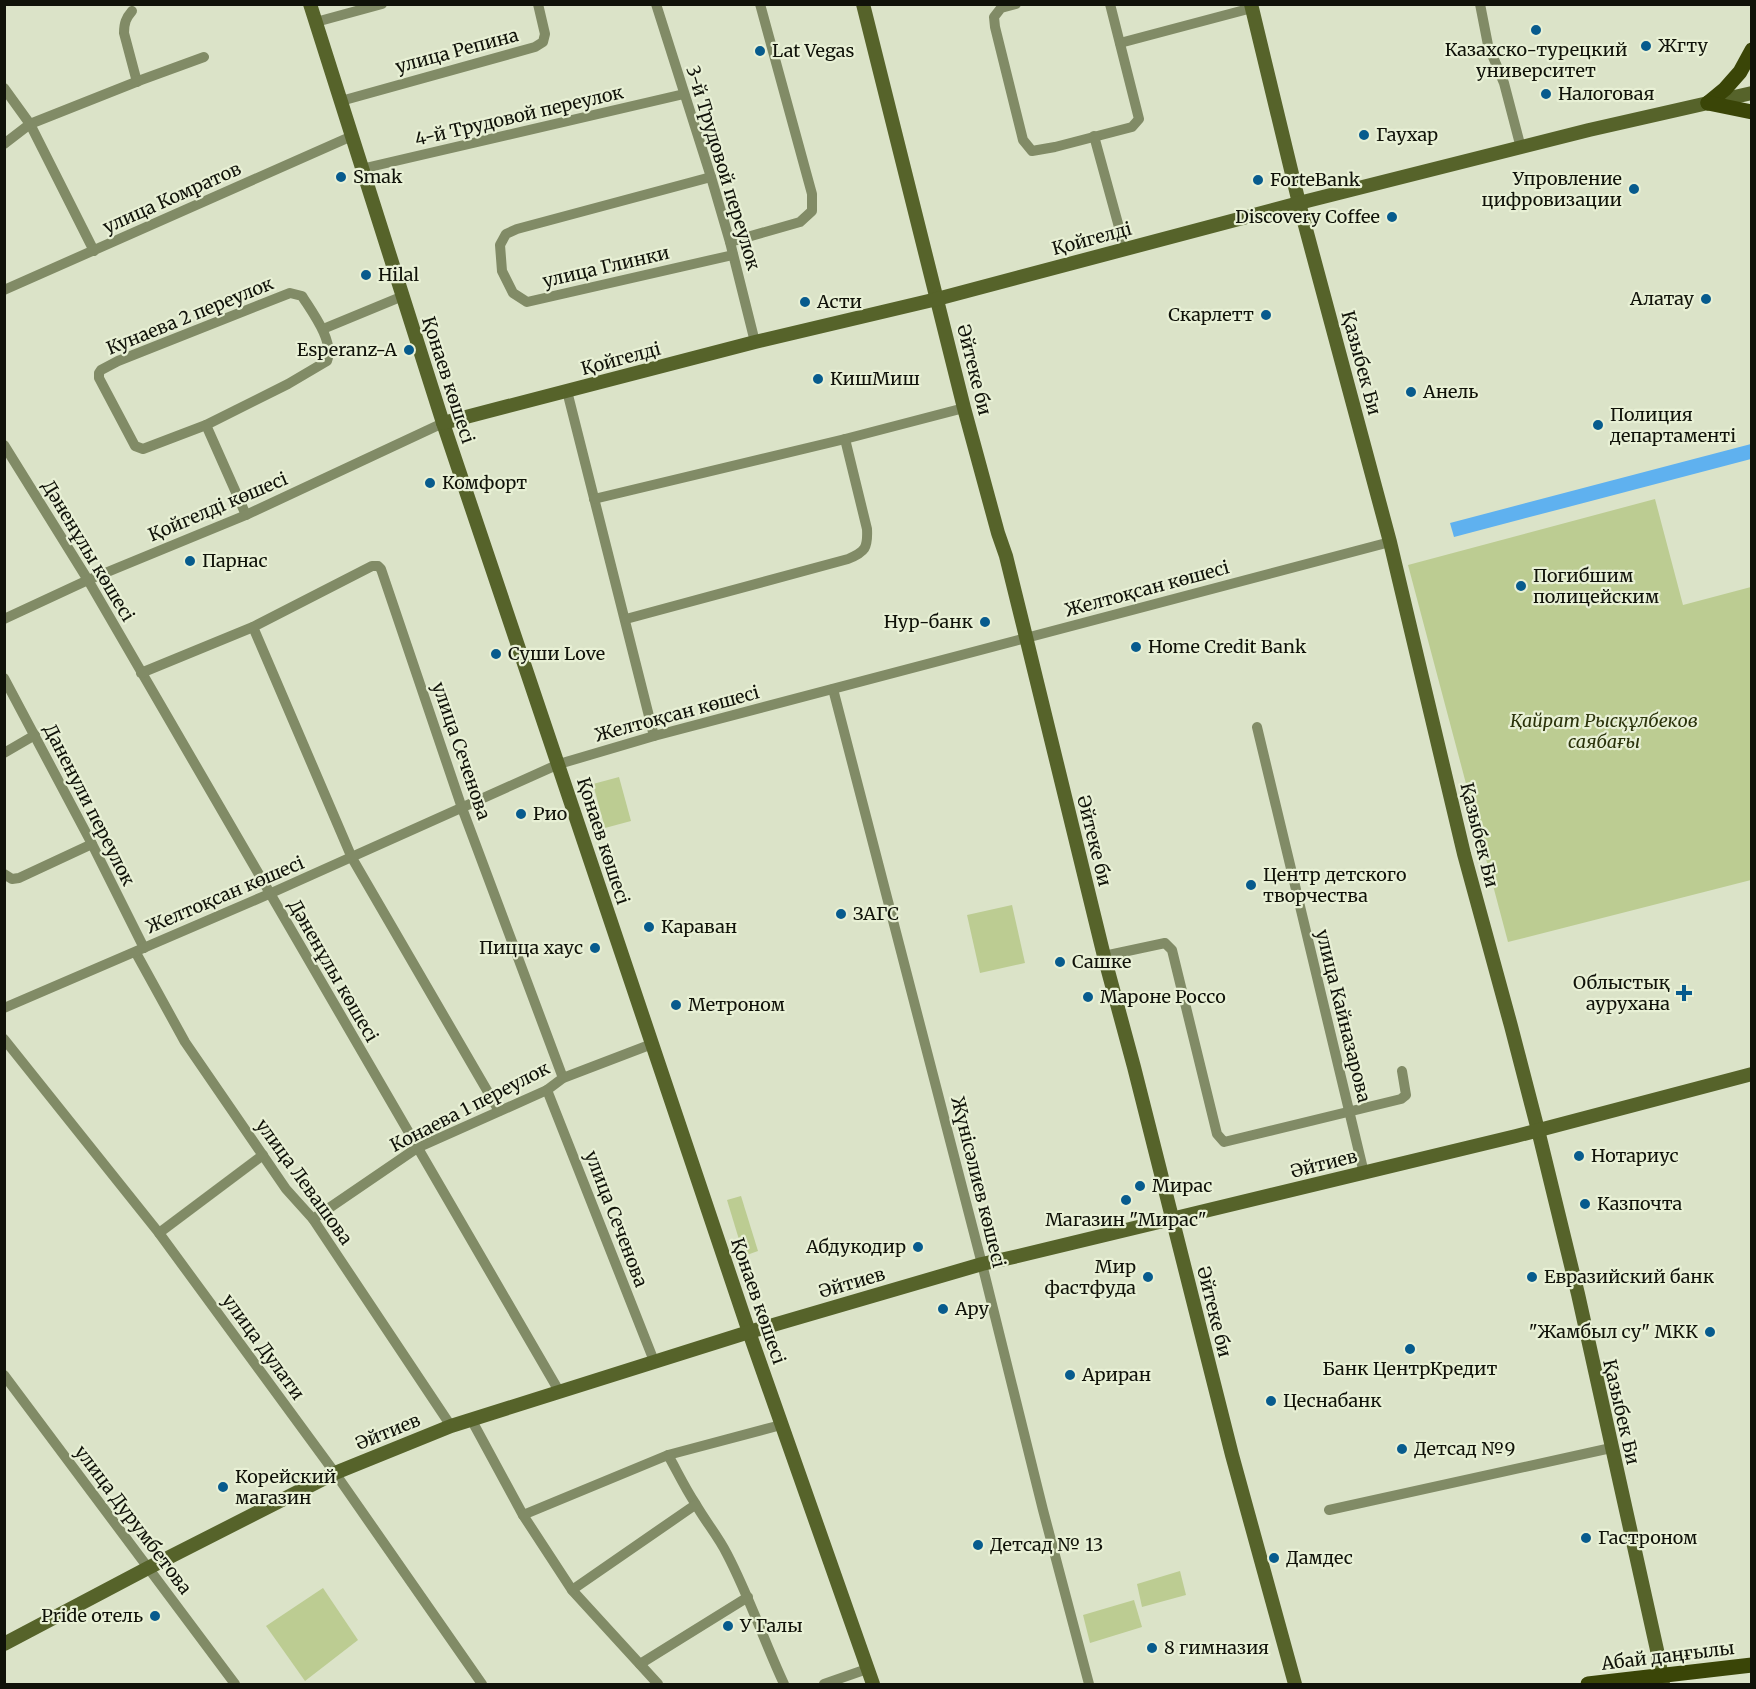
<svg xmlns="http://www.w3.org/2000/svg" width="1756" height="1689" viewBox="0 0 1756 1689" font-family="Merriweather,serif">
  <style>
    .green { fill: #bccc92 }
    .water { fill: #5fb1ef }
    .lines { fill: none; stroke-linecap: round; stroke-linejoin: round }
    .street { stroke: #818b66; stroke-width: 10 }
    .secondary { stroke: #56632a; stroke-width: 14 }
    .primary { stroke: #3a4507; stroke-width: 15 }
    .poi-dot { fill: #075b8d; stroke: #e8f0d5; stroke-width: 2 }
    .labels { text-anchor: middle; stroke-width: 4.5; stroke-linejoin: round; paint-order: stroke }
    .poi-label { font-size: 18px; fill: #101209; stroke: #e8f0d5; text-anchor: start }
    .street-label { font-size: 18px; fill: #101209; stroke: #e8f0d5 }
    .park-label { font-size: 18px; font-style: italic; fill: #2a320a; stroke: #e8f0d5 }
  </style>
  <rect width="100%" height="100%" fill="#dbe3c8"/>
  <g class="green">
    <path d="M1655 499 1683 605 1751 587V880L1508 942 1408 565Z"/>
    <path d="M619 777 631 821 605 828 593 784Z"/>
    <path d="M1012 905 1025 963 980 973 967 915Z"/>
    <path d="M741 1196 758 1251 744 1256 727 1200Z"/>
    <path d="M1180 1571 1186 1595 1142 1607 1137 1584Z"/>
    <path d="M323 1588 358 1640 305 1681 266 1626Z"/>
    <path d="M1134 1600 1142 1627 1090 1643 1083 1615Z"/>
  </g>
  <path class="water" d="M1751 444V459L1454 537 1450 523Z"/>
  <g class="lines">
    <g class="street">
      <path d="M656 4 711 177 730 242 755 342"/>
      <path d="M1016 4 1001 8 994 17 995 27 1023 140 1032 151 1055 147 1132 127 1139 119 1110 4"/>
      <path d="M1480 4 1488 45 1504 83 1521 148"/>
      <path d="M132 11C126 18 124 23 124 33L137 82"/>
      <path d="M316 22 382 4"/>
      <path d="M1120 43 1252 8"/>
      <path d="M4 88 30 124 94 251"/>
      <path d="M341 101 535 47 543 42 545 34 538 4"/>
      <path d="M1094 136 1125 249"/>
      <path d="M4 144 30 124 141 80 204 57"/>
      <path d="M361 169 684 94"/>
      <path d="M711 177 517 229 506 234 500 245 502 271 513 293 527 302 733 255"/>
      <path d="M730 242 800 222 812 211V194L760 4"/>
      <path d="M4 290 352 136"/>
      <path d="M290 293 302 296C312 312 335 342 327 361L288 384 206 425 143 449 135 446 99 378V373L101 370 118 361Z"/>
      <path d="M323 329 403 296"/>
      <path d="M567 391 654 736"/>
      <path d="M206 425 246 515"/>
      <path d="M4 445 88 580 559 1391"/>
      <path d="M594 499 845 439 964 408"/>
      <path d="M4 619 88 580 246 515 443 423"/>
      <path d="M626 619 848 559C865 552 868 548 867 529L845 439"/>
      <path d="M253 627 352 858 499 1111"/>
      <path d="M141 673 253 627 372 566H378L381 569 462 808 563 1078"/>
      <path d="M4 678 92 844 144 948"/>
      <path d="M833 689 982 1264 1043 1510 1089 1684"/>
      <path d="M1257 727 1364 1173"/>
      <path d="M4 753 35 735"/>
      <path d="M4 874 12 879 19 878 92 844"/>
      <path d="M136 953 185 1042 286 1189 313 1219 451 1426"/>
      <path d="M1104 956 1165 943 1172 950 1217 1134 1224 1142 1401 1099 1406 1095 1402 1071"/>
      <path d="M4 1008 269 894 559 764 654 736 1390 542"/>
      <path d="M4 1039 159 1233 335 1473 482 1684"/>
      <path d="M547 1090 654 1361"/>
      <path d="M313 1219 417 1148 547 1090 563 1078 652 1044"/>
      <path d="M159 1233 263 1155"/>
      <path d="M4 1375 235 1684"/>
      <path d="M471 1419 523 1515 572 1590 658 1684"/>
      <path d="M668 1455C677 1471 685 1488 695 1503 705 1521 718 1536 727 1554 749 1596 764 1641 784 1684"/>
      <path d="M1329 1510 1611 1448"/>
      <path d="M523 1515 668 1455 781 1425"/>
      <path d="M572 1590 695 1505"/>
      <path d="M640 1664 748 1597"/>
      <path d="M824 1684 867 1669"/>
    </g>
    <g class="secondary">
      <path d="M310 4 443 423 749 1332 873 1684"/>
      <path d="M863 4 964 408 998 533 1006 556 1026 637 1104 956 1134 1067 1232 1455 1295 1684"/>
      <path d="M1251 4 1299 203 1390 542 1464 854 1511 1026 1538 1130 1578 1294 1657 1650 1663 1684"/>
      <path d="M443 423 755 342 937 299 1299 203 1589 130 1752 93"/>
      <path d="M4 1644 148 1568 335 1473 451 1426 749 1332 982 1264 1018 1256 1516 1136 1752 1074"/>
    </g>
    <g class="primary">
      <path d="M1708 103 1725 89 1740 72 1752 50"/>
      <path d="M1708 103 1752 112"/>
      <path d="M1588 1684 1752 1665"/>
    </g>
  </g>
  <g class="poi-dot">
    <circle cx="1536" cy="30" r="6"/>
    <circle cx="1646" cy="46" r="6"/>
    <circle cx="760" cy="51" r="6"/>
    <circle cx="1546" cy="94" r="6"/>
    <circle cx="1364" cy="135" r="6"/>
    <circle cx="341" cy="177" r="6"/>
    <circle cx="1258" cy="180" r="6"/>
    <circle cx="1634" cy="189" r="6"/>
    <circle cx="1392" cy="217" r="6"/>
    <circle cx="366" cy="275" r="6"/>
    <circle cx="1706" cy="299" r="6"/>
    <circle cx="805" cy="302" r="6"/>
    <circle cx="1266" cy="315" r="6"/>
    <circle cx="409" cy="350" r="6"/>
    <circle cx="818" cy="379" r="6"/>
    <circle cx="1411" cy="392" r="6"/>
    <circle cx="1598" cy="425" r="6"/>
    <circle cx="430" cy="483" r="6"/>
    <circle cx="190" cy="561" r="6"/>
    <circle cx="1521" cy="586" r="6"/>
    <circle cx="985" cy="622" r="6"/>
    <circle cx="1136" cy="647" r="6"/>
    <circle cx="496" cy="654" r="6"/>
    <circle cx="521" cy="814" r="6"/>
    <circle cx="1251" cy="885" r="6"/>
    <circle cx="841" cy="914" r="6"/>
    <circle cx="649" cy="927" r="6"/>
    <circle cx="595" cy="948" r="6"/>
    <circle cx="1060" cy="962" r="6"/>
    <path d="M1681 984h6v6h6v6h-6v6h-6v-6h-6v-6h6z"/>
    <circle cx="1088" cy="997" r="6"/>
    <circle cx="676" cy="1005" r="6"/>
    <circle cx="1579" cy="1156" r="6"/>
    <circle cx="1140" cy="1186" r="6"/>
    <circle cx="1126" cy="1200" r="6"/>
    <circle cx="1585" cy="1204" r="6"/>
    <circle cx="918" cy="1247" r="6"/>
    <circle cx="1148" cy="1277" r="6"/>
    <circle cx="1532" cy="1277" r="6"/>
    <circle cx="943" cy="1309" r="6"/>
    <circle cx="1710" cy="1332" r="6"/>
    <circle cx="1410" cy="1349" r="6"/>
    <circle cx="1070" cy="1375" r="6"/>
    <circle cx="1271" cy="1401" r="6"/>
    <circle cx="1402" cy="1449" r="6"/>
    <circle cx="223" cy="1487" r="6"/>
    <circle cx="1586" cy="1538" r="6"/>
    <circle cx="978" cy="1545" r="6"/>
    <circle cx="1274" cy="1558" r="6"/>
    <circle cx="155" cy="1616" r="6"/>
    <circle cx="728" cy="1626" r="6"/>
    <circle cx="1152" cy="1648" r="6"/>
  </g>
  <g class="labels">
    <g class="poi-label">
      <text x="1658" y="52">Жгту</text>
      <text x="1536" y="56" text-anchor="middle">Казахско-турецкий<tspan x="1536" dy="21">университет</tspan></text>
      <text x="772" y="57">Lat Vegas</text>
      <text x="1558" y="100">Налоговая</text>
      <text x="1376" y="141">Гаухар</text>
      <text x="353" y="183">Smak</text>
      <text x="1622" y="185" text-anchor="end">Упровление<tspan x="1622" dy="21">цифровизации</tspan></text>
      <text x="1270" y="186">ForteBank</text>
      <text x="1380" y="223" text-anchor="end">Discovery Coffee</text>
      <text x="378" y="281">Hilal</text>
      <text x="1694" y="305" text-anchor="end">Алатау</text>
      <text x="817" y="308">Асти</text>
      <text x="1254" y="321" text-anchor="end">Скарлетт</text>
      <text x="397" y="356" text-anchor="end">Esperanz-A</text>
      <text x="830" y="385">КишМиш</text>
      <text x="1423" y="398">Анель</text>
      <text x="1610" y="421">Полиция<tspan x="1610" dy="21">департаменті</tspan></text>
      <text x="442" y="489">Комфорт</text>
      <text x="202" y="567">Парнас</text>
      <text x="1533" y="582">Погибшим<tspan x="1533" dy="21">полицейским</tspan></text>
      <text x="973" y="628" text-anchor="end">Нур-банк</text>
      <text x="1148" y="653">Home Credit Bank</text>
      <text x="508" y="660">Суши Love</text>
      <text x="533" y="820">Рио</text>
      <text x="1263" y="881">Центр детского<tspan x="1263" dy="21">творчества</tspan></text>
      <text x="853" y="920">ЗАГС</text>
      <text x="661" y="933">Караван</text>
      <text x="583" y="954" text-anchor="end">Пицца хаус</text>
      <text x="1072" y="968">Сашке</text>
      <text x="1670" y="989" text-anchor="end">Облыстық<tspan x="1670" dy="21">аурухана</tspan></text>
      <text x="1100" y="1003">Мароне Россо</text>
      <text x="688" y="1011">Метроном</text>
      <text x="1591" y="1162">Нотариус</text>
      <text x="1152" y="1192">Мирас</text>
      <text x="1597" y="1210">Казпочта</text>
      <text x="1126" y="1226" text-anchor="middle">Магазин "Мирас"</text>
      <text x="906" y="1253" text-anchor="end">Абдукодир</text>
      <text x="1136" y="1273" text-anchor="end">Мир<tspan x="1136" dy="21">фастфуда</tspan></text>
      <text x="1544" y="1283">Евразийский банк</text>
      <text x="955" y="1315">Ару</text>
      <text x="1698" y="1338" text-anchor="end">"Жамбыл су" МКК</text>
      <text x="1410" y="1375" text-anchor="middle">Банк ЦентрКредит</text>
      <text x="1082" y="1381">Ариран</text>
      <text x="1283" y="1407">Цеснабанк</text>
      <text x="1414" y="1455">Детсад №9</text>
      <text x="235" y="1483">Корейский<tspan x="235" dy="21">магазин</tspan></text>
      <text x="1598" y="1544">Гастроном</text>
      <text x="990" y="1551">Детсад № 13</text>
      <text x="1286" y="1564">Дамдес</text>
      <text x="143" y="1622" text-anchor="end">Pride отель</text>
      <text x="740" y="1632">У Галы</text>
      <text x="1164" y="1654">8 гимназия</text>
    </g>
    <g class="street-label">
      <text transform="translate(457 51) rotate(-15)" y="6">улица Репина</text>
      <text transform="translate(519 116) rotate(-13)" y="6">4-й Трудовой переулок</text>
      <text transform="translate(723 168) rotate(73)" y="6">3-й Трудовой переулок</text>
      <text transform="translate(172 198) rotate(-24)" y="6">улица Комратов</text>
      <text transform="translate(1092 239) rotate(-15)" y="6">Қойгелді</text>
      <text transform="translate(606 267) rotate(-13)" y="6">улица Глинки</text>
      <text transform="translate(190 316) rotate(-22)" y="6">Кунаева 2 переулок</text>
      <text transform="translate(621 359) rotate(-15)" y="6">Қойгелді</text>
      <text transform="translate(1361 363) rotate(75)" y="6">Қазыбек Би</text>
      <text transform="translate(974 370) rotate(76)" y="6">Әйтеке би</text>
      <text transform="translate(448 380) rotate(72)" y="6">Қонаев көшесі</text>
      <text transform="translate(218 507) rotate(-23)" y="6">Қойгелді көшесі</text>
      <text transform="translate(88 551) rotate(59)" y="6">Дәненұлы көшесі</text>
      <text transform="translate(1147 589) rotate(-15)" y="6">Желтоқсан көшесі</text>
      <text transform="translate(677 714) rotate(-15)" y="6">Желтоқсан көшесі</text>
      <text transform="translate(461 751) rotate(71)" y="6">улица Сеченова</text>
      <text transform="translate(89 805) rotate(63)" y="6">Даненули переулок</text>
      <text transform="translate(1479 835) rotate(76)" y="6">Қазыбек Би</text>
      <text transform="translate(603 841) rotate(72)" y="6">Қонаев көшесі</text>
      <text transform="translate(1094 841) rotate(76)" y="6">Әйтеке би</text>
      <text transform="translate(225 895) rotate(-23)" y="6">Желтоқсан көшесі</text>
      <text transform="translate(333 971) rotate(60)" y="6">Дәненұлы көшесі</text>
      <text transform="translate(1343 1016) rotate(76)" y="6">улица Кайназарова</text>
      <text transform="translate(470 1107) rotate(-27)" y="6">Конаева 1 переулок</text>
      <text transform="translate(1324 1164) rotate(-14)" y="6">Әйтиев</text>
      <text transform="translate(304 1182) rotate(54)" y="6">улица Левашова</text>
      <text transform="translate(978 1182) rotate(76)" y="6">Жүнісәлиев көшесі</text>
      <text transform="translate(616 1219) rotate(69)" y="6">улица Сеченова</text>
      <text transform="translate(852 1283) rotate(-16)" y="6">Әйтиев</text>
      <text transform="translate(758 1301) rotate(71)" y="6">Қонаев көшесі</text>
      <text transform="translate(1214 1312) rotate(76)" y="6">Әйтеке би</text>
      <text transform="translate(263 1347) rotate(54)" y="6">улица Дулати</text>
      <text transform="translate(1621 1412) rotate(77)" y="6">Қазыбек Би</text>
      <text transform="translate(388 1432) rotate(-22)" y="6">Әйтиев</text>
      <text transform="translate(133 1520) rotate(53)" y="6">улица Дурумбетова</text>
      <text transform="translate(1668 1656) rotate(-7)" y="6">Абай даңғылы</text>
    </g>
    <g class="park-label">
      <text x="1604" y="727">Қайрат Рысқұлбеков<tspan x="1604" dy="21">саябағы</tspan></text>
    </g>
  </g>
  <rect width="1756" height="1689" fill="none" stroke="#101209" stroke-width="12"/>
</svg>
